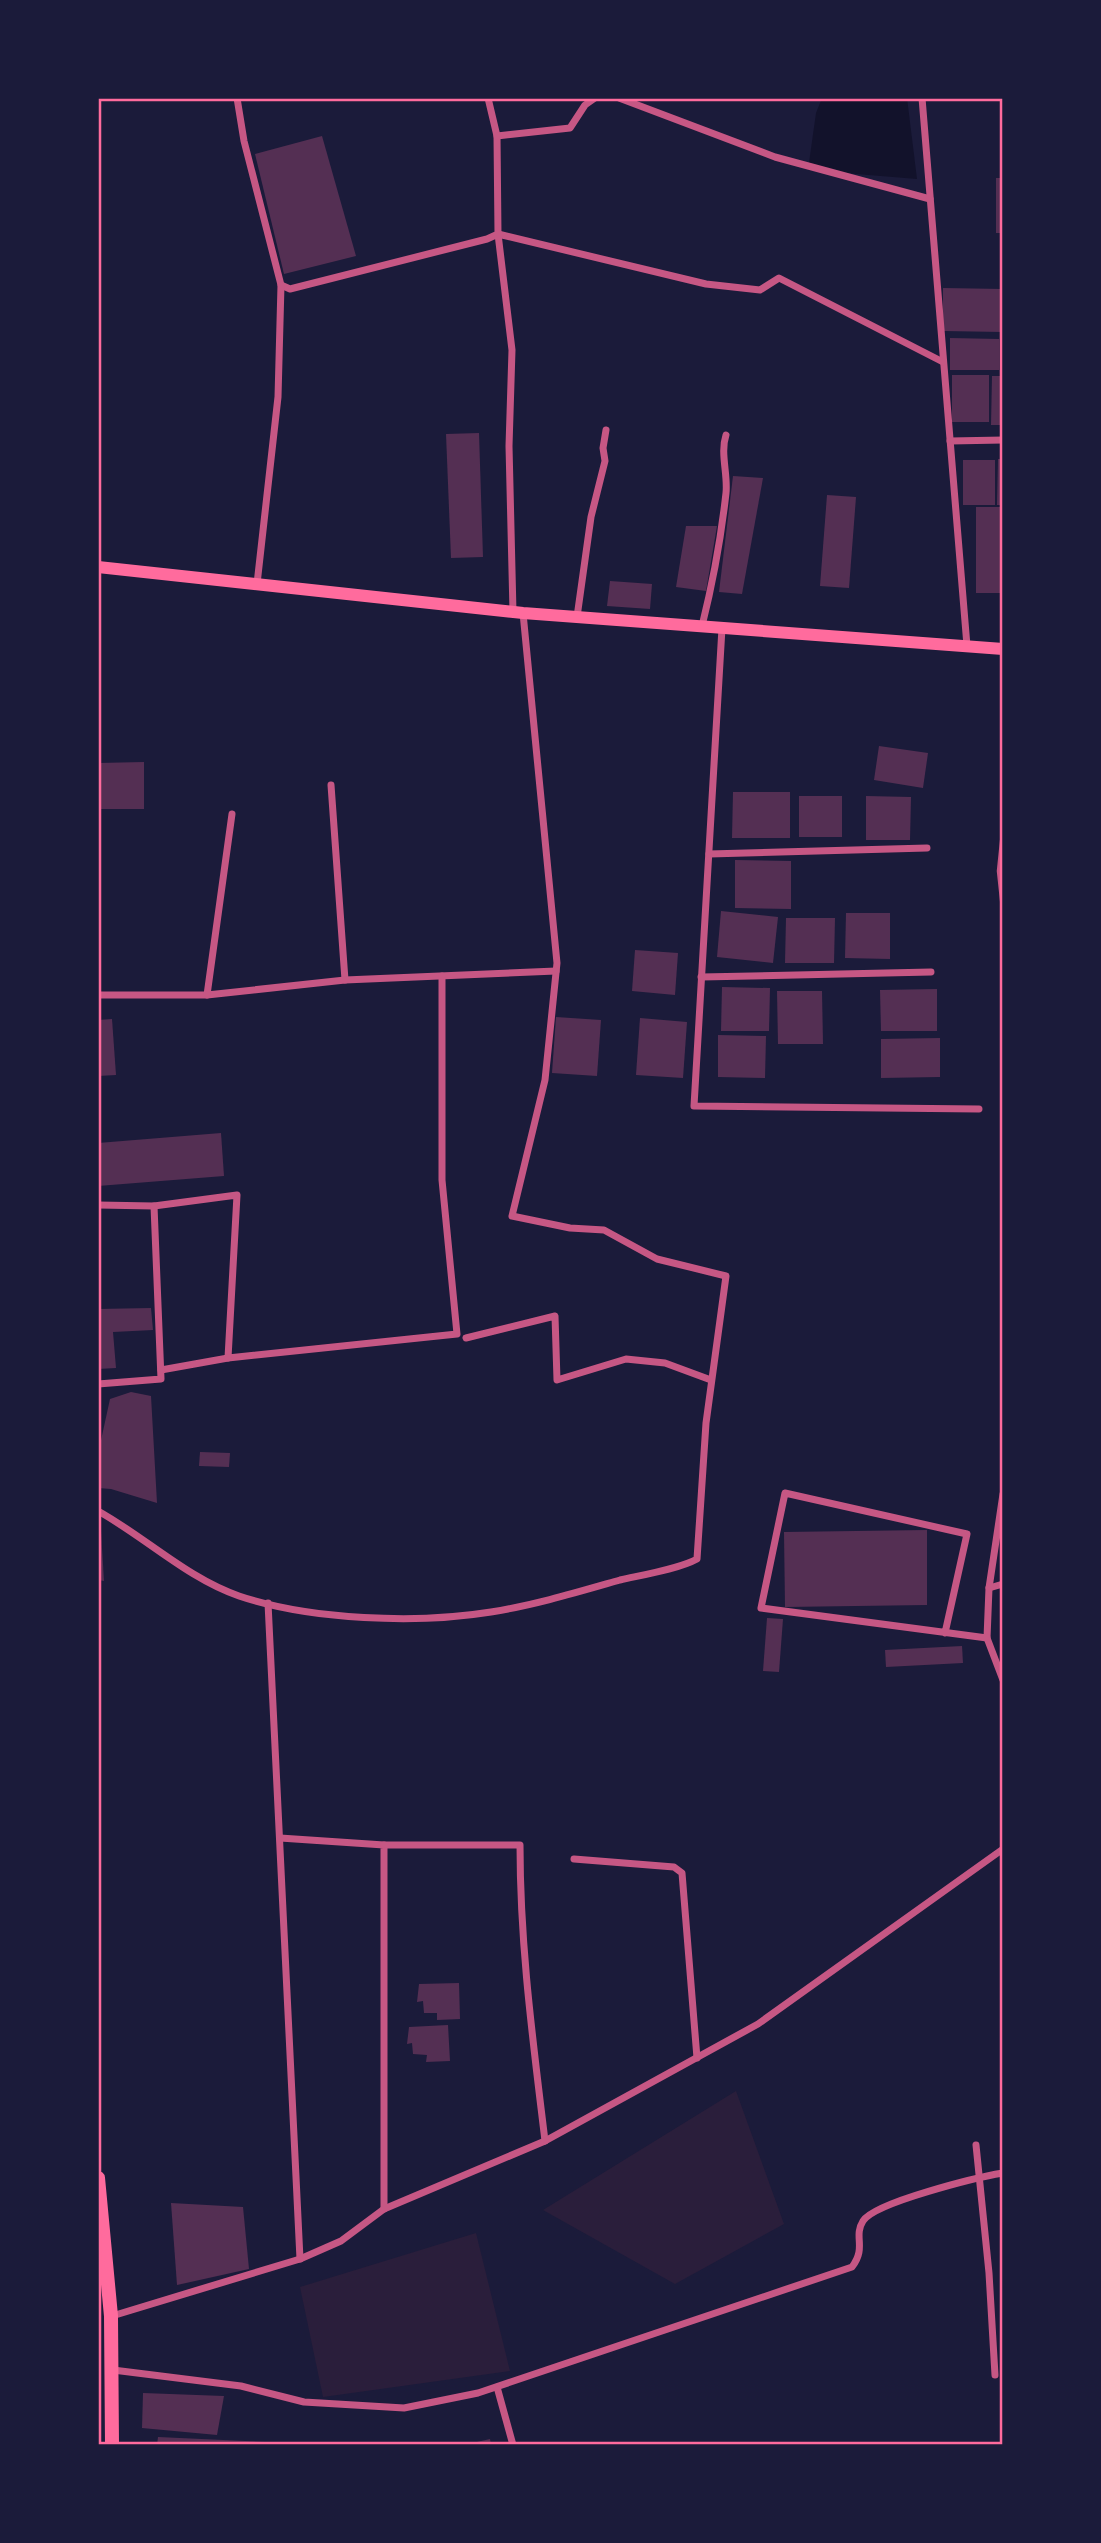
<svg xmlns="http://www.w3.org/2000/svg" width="1101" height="2543" viewBox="0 0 1101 2543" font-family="Figtree,sans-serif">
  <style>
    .green { fill: #2a1e3b }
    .water { fill: #12122b }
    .building { fill: #542f53 }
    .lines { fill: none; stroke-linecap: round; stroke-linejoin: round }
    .service { stroke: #c65784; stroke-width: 4.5 }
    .minor { stroke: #c65784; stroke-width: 7 }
    .secondary { stroke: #ff6b9d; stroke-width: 12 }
    .primary { stroke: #ff6b9d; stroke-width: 14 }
    .neatline { fill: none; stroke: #ff6b9d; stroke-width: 2.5 }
  </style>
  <rect width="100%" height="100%" fill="#1b1b3a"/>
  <g class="green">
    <path d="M736 2091 784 2224 675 2284 543 2210Z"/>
    <path d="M476 2233 510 2371 323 2397 300 2287Z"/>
  </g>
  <path class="water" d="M822 98H907L917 179 808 170 816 113Z"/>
  <g class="building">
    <path d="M322 136 356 256 284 274 255 154Z"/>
    <rect x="996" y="178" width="7" height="55"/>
    <path d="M943 288 1003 289V332L943 331Z"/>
    <path d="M950 338 999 339V370H950Z"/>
    <rect x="952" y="375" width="37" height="47"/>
    <path d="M992 376H1003V425H991Z"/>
    <path d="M479 433 483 557 451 558 446 434Z"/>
    <path d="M998 459H1003V505H997Z"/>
    <rect x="963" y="460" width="32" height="45"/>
    <path d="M733 476 763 478 742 594 719 592Z"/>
    <path d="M827 495 856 497 849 588 820 586Z"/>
    <rect x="976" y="507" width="27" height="86"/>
    <path d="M686 526H717L706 591 676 587Z"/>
    <path d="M610 581 652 584 650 609 607 606Z"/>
    <path d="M879 746 928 753 923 788 874 780Z"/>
    <path d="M144 762V809H98V763Z"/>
    <path d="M733 792H790V838H732Z"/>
    <rect x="799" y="796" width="43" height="41"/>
    <path d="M866 796 911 797 910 840H866Z"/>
    <path d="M735 860 791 861V909L735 908Z"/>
    <path d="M721 911 778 917 773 963 717 957Z"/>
    <path d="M846 913H890V959L845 958Z"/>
    <path d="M786 918H835L834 963H785Z"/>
    <path d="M635 950 678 953 675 995 632 991Z"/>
    <path d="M722 987 770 988 769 1031H721Z"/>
    <path d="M937 989V1031H881L880 990Z"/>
    <path d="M777 991H822L823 1044H778Z"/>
    <path d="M556 1017 601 1020 597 1076 552 1073Z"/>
    <path d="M640 1018 687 1022 683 1078 636 1075Z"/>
    <path d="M112 1019 116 1075 98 1076V1020Z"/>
    <path d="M718 1035 766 1036 765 1078 718 1077Z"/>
    <path d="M940 1038V1077L881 1078V1039Z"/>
    <path d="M221 1133 224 1176 98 1186V1143Z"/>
    <path d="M151 1308 153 1330 113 1332 116 1368 98 1369V1309Z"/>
    <path d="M131 1392 151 1396 157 1503 111 1489 98 1488V1454L110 1399Z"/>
    <path d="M200 1452 230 1453 229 1467 199 1466Z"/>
    <path d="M927 1530V1605L785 1607 784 1532Z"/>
    <path d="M98 1531H101L104 1581 98 1580Z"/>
    <path d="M767 1618 783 1619 779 1672 763 1671Z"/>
    <path d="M962 1646 963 1663 886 1667 885 1650Z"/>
    <path d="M459 1983 460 2019 437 2020V2013H424L423 2001 417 2002 419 1984Z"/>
    <path d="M448 2025 450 2061 426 2062 427 2055 413 2054 412 2043 407 2044 409 2027Z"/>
    <path d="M171 2203 243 2207 249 2269 177 2285Z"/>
    <path d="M143 2393 224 2396 217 2435 142 2428Z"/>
    <path d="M158 2437 265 2442V2445H157Z"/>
    <path d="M490 2439 491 2445H468V2444Z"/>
  </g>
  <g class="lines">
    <path class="service" d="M1003 832 999 871 1003 909"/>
    <g class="minor">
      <path d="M237 98 244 141 281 285 290 289 487 239 498 234 497 136 488 98"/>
      <path d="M619 98 775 157 930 199"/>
      <path d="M922 98 967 646"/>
      <path d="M497 136 570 128 585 105 595 98"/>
      <path d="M950 441 1003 440"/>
      <path d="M257 584 278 397 281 285"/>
      <path d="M513 612 509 446 512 350 498 234 706 284 760 290 779 278 943 362"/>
      <path d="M577 617 591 517 605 461 603 448 606 430"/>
      <path d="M702 626C713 582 721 538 726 493 728 474 720 453 726 435"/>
      <path d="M722 628 694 1106 979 1109"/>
      <path d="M331 785 345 980"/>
      <path d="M709 854 927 848"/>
      <path d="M701 977 931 972"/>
      <path d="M98 995H207L345 980 556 971"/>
      <path d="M207 995 232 814"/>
      <path d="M98 1205 154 1206 237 1195 228 1358 457 1334 442 1180V976"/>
      <path d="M466 1338 555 1316 557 1380 626 1359 665 1363 711 1380"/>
      <path d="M161 1370 228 1358"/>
      <path d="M98 1384 161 1379 154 1206"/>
      <path d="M1003 1494 989 1588 987 1638 1003 1680"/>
      <path d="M98 1511C145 1537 187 1578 239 1596 310 1620 417 1624 491 1612 535 1605 578 1592 620 1580 642 1575 679 1569 697 1559L706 1423 726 1276 657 1259 604 1230 570 1228 512 1216 545 1080 557 963 523 613"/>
      <path d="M989 1588 1003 1584"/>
      <path d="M268 1603 300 2259"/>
      <path d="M945 1633 967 1534 785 1493 761 1608 987 1638"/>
      <path d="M280 1838 384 1845V2209"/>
      <path d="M384 1845H520C520 1946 533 2041 545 2141"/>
      <path d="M574 1859 674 1867 682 1873 697 2058"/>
      <path d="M976 2145 989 2273 995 2375"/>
      <path d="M112 2316 300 2259 341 2241 384 2209 545 2141 758 2024 1003 1849"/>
      <path d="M113 2370 241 2386 304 2402 404 2408 478 2393 852 2267C867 2247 853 2237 863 2221 875 2202 979 2177 1003 2173"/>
      <path d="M497 2387 513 2445"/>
    </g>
    <path class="secondary" d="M98 567 523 613 1003 649"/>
    <path class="primary" d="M98 2178 111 2316 112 2445"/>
  </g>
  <rect width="1101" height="2543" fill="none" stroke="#1b1b3a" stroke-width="200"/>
  <rect x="100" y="100" width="901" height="2343" class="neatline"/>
</svg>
